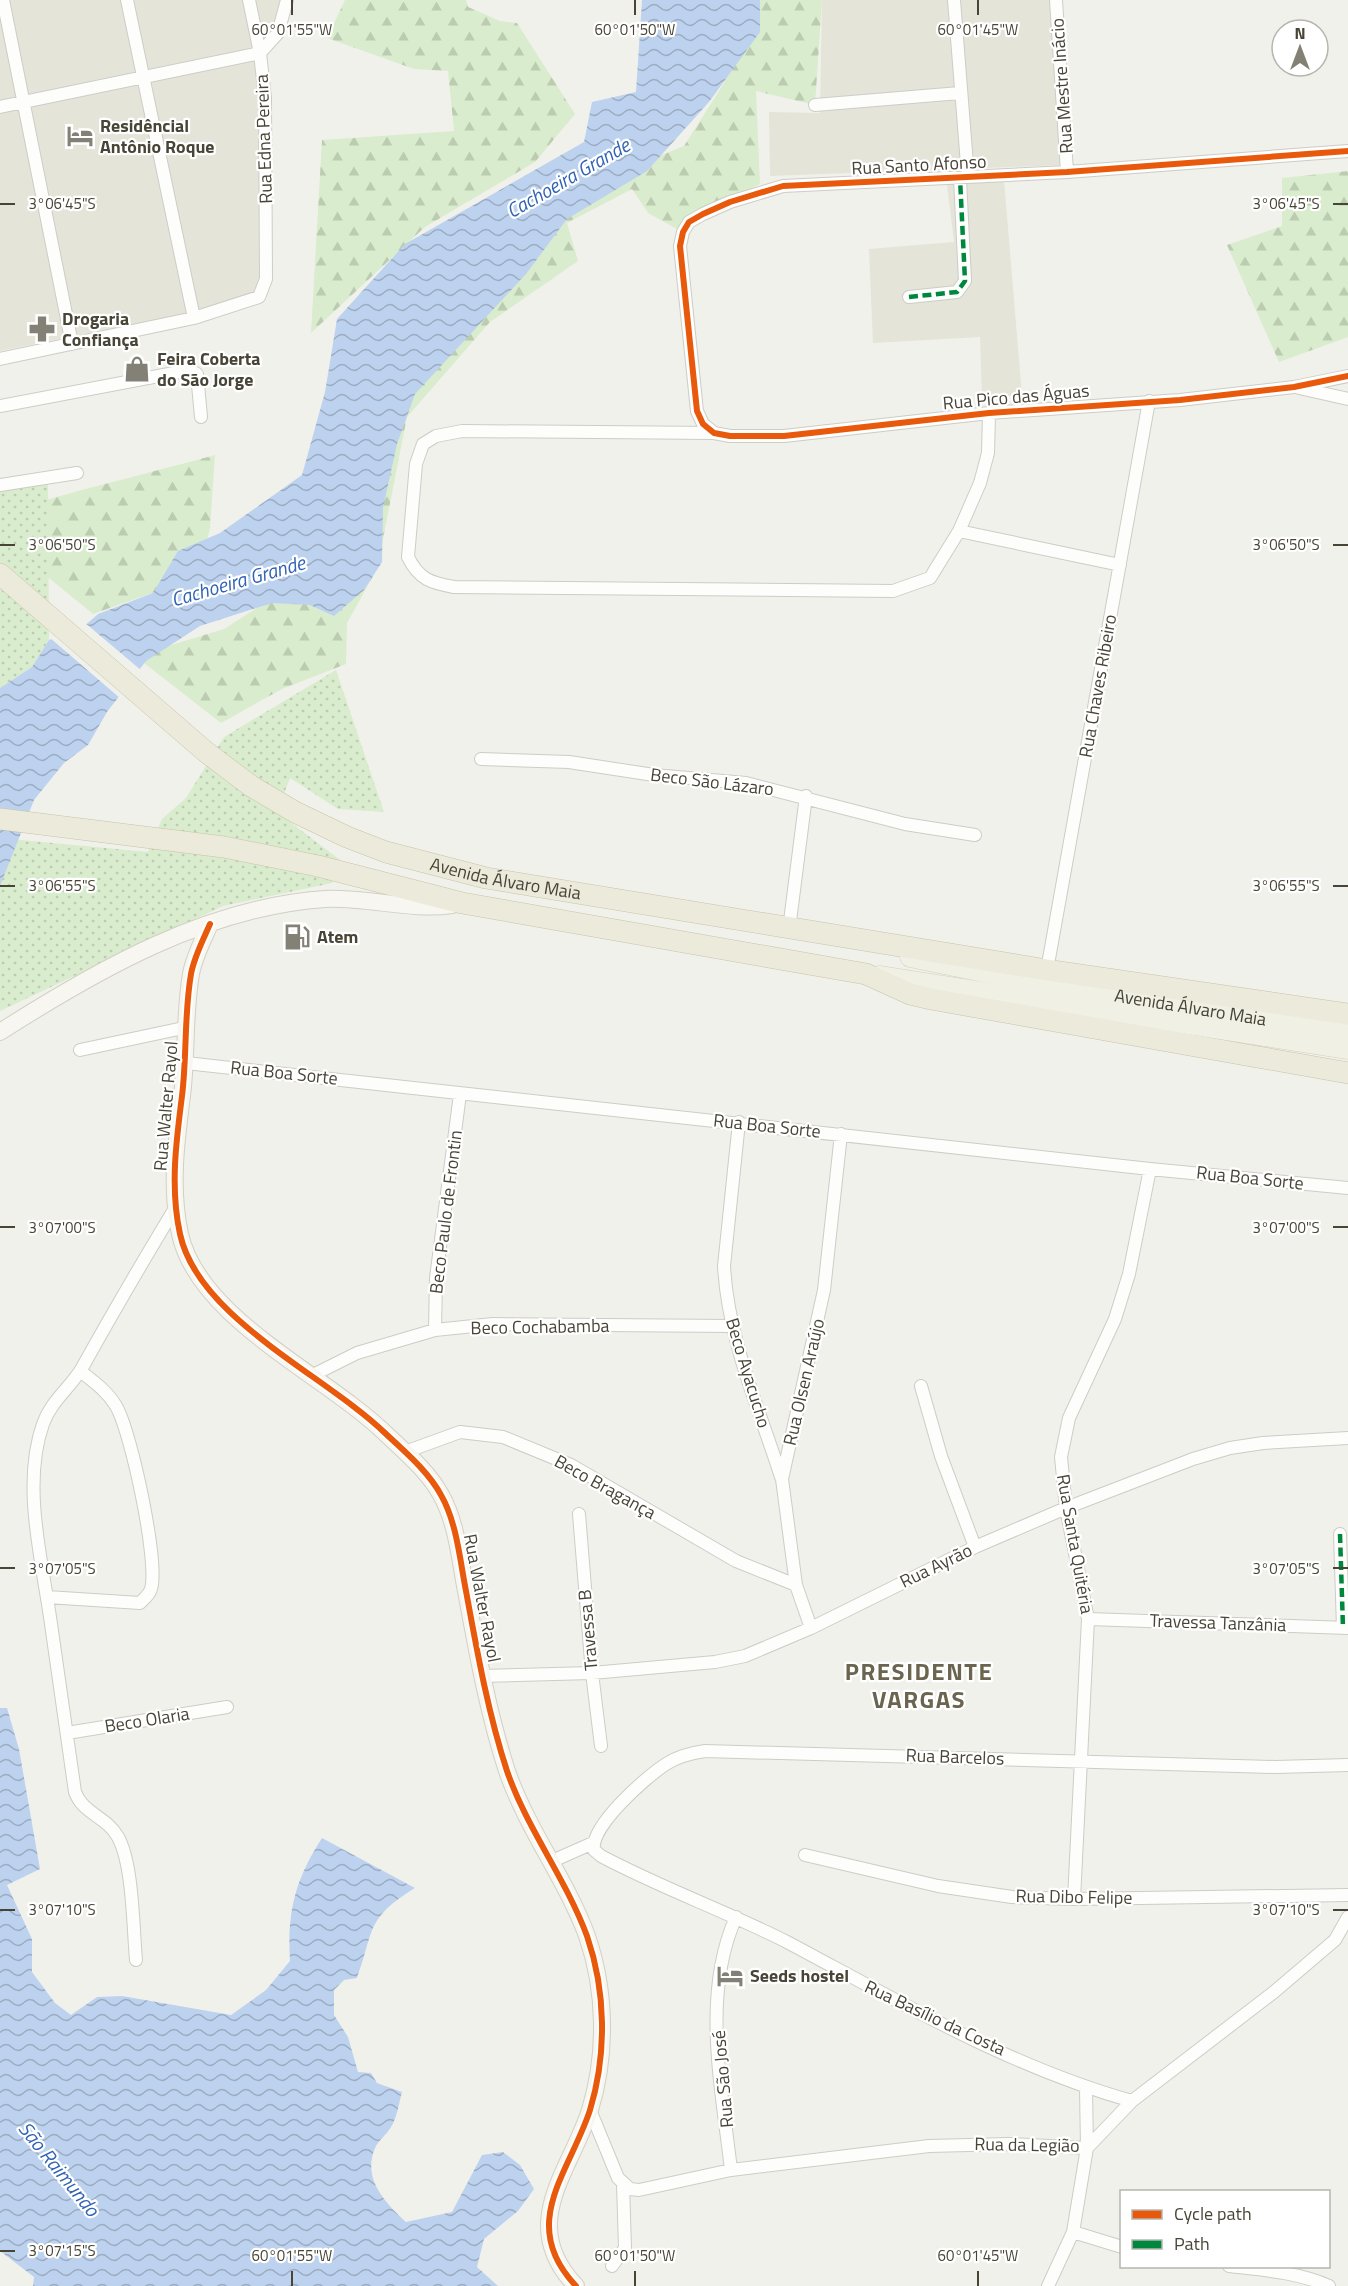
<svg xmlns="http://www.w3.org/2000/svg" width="1348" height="2286" font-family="'Titillium Web',sans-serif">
<defs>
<pattern id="forest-firs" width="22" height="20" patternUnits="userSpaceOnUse" patternTransform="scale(1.5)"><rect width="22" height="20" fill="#d9eccd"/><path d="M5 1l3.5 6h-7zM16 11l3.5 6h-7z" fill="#bcccb1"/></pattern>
<pattern id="park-dots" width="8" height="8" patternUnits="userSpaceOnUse" patternTransform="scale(1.5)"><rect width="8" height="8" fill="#d9eccd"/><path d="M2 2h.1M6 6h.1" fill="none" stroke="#bcccb1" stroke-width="1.8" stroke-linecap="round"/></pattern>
<pattern id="water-waves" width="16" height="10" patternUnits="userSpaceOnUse" patternTransform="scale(1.5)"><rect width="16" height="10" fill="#bdd2ef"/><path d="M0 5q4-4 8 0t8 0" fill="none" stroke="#9cacc2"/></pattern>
</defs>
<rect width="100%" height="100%" fill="#f1f1ec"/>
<path fill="#e5e4d9" d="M 0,0 L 286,0 L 274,40 L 260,73 L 266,279 L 248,301 L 0,351 Z
M 822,0 L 1060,0 L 1064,165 L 770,176 L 769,112 L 820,113 Z
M 1004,180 L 1022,395 L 982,398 L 980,337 L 873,343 L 869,249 L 954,242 L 947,185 Z"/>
<path fill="url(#forest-firs)" d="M 345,0 L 466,0 L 468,7 L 500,21 L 517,23 L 575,114 L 535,162 L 425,227 L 311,333 L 322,140 L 454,131 L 448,71 L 414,69 L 327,38 Z
M 750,0 L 822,0 L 815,105 L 756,91 L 760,184 L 677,229 L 648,213 L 632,189 L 567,223 L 578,261 L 490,322 L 407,417 L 377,569 L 347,623 L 346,664 L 282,689 L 221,723 L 135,656 L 224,629 L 321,567 L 353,401 L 564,195 L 684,146 L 724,83 Z
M 1348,171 L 1348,337 L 1279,362 L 1227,245 L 1282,226 L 1282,178 Z
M 215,455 L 210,528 L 200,571 L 172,586 L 93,614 L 0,538 L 0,514 C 71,491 143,475 215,455 Z"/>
<path fill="url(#park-dots)" d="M 48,476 L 49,640 L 32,667 L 0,688 L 0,483 Z
M 336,670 L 384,812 L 338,809 L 290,778 L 277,812 L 344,863 L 332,883 L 223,906 L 0,1011 L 0,838 L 148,852 L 162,819 L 186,798 L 224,737 Z"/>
<path fill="url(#water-waves)" d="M 642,0 L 760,0 L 760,32 L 709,102 L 647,171 L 567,219 L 526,274 L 415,394 L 397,444 L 383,508 L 382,562 L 364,590 L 334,616 L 310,605 L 272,603 L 200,626 L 146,661 L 107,712 L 88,745 L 64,763 L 34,800 L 0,886 L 0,688 L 32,667 L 49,640 L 82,628 L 98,614 L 153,593 L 178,551 L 220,533 L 302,475 L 325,392 L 337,319 L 405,244 L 584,142 L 592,102 L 636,92 Z
M 0,1708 L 7,1708 L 19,1749 L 40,1869 L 7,1885 L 32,1939 L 32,1972 L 55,2003 L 71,2015 L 97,1997 L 122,1996 L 231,2015 L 266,1990 L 290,1961 C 287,1912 295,1880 322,1838 L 415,1888 C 365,1919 375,1929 357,1978 L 344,1980 L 334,1990 L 334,2015 L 348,2037 L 358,2072 L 371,2073 L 377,2083 L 402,2092 C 399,2103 397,2118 391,2127 C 387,2134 380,2139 376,2146 C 361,2177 384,2202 406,2222 L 452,2212 L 482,2155 L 503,2152 L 520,2165 L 534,2189 L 518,2211 L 484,2239 L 477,2267 L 498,2286 L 33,2286 L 34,2277 L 0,2251 Z"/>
<path fill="#f1f1ec" d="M 84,622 L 142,671 L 121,699 L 49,637 Z"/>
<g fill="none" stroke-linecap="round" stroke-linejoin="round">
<g stroke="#cdccc7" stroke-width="14">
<path id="street" d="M 3,0 L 72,344
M 127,0 L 194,318
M 954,0 L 968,177
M 1056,0 L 1067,172
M 815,105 L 960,93
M 0,107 L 260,53 L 278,33 L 287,0
M 1348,151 L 1067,172 L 783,186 L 730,202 L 703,214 L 689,222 L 683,232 L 680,246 L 697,411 L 703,424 L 714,433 L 730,436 L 784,436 L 989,413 L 1180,400 L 1294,387 L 1348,376
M 909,297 L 957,292 L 965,281 L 960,178
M 0,359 L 194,318 L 259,297 L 266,279 L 265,98 L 260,53 L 249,0
M 1299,388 L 1348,399
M 0,406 L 190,370 L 197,374 L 201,417
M 714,433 L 462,431 L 436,436 L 423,444 L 416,464 L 408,557 C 419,580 432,583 454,587 L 893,591 L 930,578 L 959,531 L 980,483 L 988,453 L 989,413
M 0,485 L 77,473
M 959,531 L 1120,565
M 481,759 L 569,762 L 654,775 L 746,783 L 905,824 L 975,835
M 789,929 L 806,796
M 1047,970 L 1149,401
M 80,1050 L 188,1027
M 186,1063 L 1150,1169 L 1348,1188
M 739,1122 L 724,1266 C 728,1340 759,1408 781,1477
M 435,1330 L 436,1278 L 460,1094
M 313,1375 L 357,1353 L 435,1330 L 493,1324 L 731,1326
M 921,1386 L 941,1456 L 975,1547
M 405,1452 L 460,1432 L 503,1437 L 571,1465 L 736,1561 L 796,1585
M 579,1514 L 592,1673 L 601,1746
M 1340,1534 L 1343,1628
M 47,1597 L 140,1603 C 145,1598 149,1595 151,1589 C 159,1562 131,1431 116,1406 C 107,1391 94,1382 80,1371
M 1088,1619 L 1348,1628
M 811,1628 L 796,1585 L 782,1479 L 824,1290 L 841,1134
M 482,1676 L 592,1673 L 715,1662 L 745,1656 L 811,1628 L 975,1547 L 1066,1508 L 1193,1459 L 1230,1448 L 1263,1443 L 1348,1438
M 67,1733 L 227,1707
M 805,1855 L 938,1886 L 1012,1897 L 1074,1899 L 1348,1895
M 550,1862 L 593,1843
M 1074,1899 L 1088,1619 L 1066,1508 L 1061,1457 L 1069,1418 L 1115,1319 L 1129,1274 L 1150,1169
M 136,1960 C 133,1927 133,1864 118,1837 C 106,1816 83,1814 75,1792 C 67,1733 58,1675 50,1617 C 41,1556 22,1483 43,1424 C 51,1401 70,1388 82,1368 C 112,1314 143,1261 175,1208
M 1132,2101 C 1010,2067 898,2001 787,1942 C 726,1911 661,1888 601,1856 L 594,1850 C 590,1826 646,1777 666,1764 C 678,1756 691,1753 705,1751 L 1276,1767 L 1348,1765
M 590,2110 L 618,2178 L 630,2189 L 639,2190 L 731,2170 L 929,2146 L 1009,2144 L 1087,2148 L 1132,2101 L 1274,1992 L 1335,1940 L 1348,1917
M 731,2170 C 722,2089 701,1995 736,1917
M 1073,2232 L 1122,2247
M 612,2266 L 625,2248 L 623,2184
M 1229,2266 C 1263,2270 1297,2272 1329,2286
M 1048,2286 L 1073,2232 L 1087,2148 L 1086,2088"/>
</g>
<g stroke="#d0d0c3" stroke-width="18">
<path id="secondary" d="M 210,924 C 203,940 194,957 191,974 C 184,1014 187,1056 182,1096 C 176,1142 170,1188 180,1234 C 198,1318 325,1375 385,1433 C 405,1452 428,1471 441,1495 C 457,1523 460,1561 466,1591 C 477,1651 488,1713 507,1771 C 527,1829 566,1879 587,1936 C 606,1991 607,2054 590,2110 C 570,2172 517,2224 576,2286
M 0,1032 C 97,970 207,907 325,899 C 367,897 412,911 452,905"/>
</g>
<g stroke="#d3d1b9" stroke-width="21">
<g id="primary">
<path id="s1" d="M 910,957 L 1032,982 L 1348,1033"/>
<path d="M 879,976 L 1348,1049"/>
</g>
</g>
<g stroke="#c9c3a8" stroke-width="22">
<g id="highway">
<path id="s2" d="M 0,574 L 206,752 L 251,786 L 295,812 L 347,837 L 386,852 L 486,878 L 1047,970 L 1348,1014"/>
<path d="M 0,819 L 224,847 L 318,866 L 462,903 L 866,974 L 910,994 L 931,999 L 1348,1073"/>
</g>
</g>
<use href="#street" stroke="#fdfdfc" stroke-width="12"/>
<use href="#secondary" stroke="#f7f6f0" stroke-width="16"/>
<use href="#primary" stroke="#f1f0e5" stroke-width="20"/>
<use href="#highway" stroke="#eceadb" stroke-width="21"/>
<path stroke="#00873e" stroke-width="4.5" stroke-dasharray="9 4.5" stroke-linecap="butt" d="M 909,297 L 957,292 L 965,281 L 960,178
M 1340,1534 L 1343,1628"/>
<g stroke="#fff" stroke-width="10">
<path id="cycleway" d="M 1348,151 L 1067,172 L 783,186 L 730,202 L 703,214 L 689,222 L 683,232 L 680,246 L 697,411 L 703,424 L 714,433 L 730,436 L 784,436 L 989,413 L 1180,400 L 1294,387 L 1348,376
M 210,924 C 203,940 194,957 191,974 C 184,1014 187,1056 182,1096 C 176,1142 170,1188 180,1234 C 198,1318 325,1375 385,1433 C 405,1452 428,1471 441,1495 C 457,1523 460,1561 466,1591 C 477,1651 488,1713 507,1771 C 527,1829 566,1879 587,1936 C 606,1991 607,2054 590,2110 C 570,2172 517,2224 576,2286"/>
</g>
<use href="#cycleway" stroke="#e8590c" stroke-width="6"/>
</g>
<path fill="none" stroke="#484537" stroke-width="2" d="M 292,0 L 292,15M 635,0 L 635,15M 978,0 L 978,15M 0,204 L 15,204M 1333,204 L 1348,204M 0,545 L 15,545M 1333,545 L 1348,545M 0,886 L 15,886M 1333,886 L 1348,886M 0,1227 L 15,1227M 1333,1227 L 1348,1227M 0,1568 L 15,1568M 1333,1568 L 1348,1568M 0,1910 L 15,1910M 1333,1910 L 1348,1910M 0,2251 L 15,2251M 292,2271 L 292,2286M 635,2271 L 635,2286M 978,2271 L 978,2286"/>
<defs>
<g id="hotel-bare" transform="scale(2.07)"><path d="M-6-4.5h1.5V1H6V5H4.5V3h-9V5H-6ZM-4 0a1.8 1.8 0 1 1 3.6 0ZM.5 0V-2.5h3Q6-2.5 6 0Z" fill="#838176" stroke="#fff" stroke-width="2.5" paint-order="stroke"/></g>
<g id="pharmacy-bare" transform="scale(2.07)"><path d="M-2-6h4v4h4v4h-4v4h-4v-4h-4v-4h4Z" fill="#838176" stroke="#fff" stroke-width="2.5" paint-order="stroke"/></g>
<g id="shop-bare" transform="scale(2.07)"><path d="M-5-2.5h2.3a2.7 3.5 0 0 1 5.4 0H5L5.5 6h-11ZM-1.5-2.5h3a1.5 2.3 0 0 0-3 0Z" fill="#838176" stroke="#fff" stroke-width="2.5" paint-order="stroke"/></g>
<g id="fuel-bare" transform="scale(2.07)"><path d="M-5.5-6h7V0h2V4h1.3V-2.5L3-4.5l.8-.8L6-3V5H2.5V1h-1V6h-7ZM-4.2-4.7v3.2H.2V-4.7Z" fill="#838176" stroke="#fff" stroke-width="2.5" paint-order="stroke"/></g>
</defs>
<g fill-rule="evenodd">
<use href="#hotel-bare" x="80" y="136"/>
<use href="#pharmacy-bare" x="42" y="329"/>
<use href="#shop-bare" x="137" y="369"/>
<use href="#fuel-bare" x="297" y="937"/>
<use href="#hotel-bare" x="730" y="1976"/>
</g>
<g text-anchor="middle" stroke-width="4.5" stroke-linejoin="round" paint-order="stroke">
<g font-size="18" fill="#484537" stroke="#fff">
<text transform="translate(1062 86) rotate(-94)" y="6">Rua Mestre Inácio</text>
<text transform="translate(264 139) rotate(-92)" y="6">Rua Edna Pereira</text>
<text transform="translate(919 165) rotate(-3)" y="6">Rua Santo Afonso</text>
<text transform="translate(1016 397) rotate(-5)" y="6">Rua Pico das Águas</text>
<text transform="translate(1098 686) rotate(-80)" y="6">Rua Chaves Ribeiro</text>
<text transform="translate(712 782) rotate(7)" y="6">Beco São Lázaro</text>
<text dy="6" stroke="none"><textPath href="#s2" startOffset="602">Avenida Álvaro Maia</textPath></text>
<text dy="6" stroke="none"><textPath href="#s1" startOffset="285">Avenida Álvaro Maia</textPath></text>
<text transform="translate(284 1073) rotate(6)" y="6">Rua Boa Sorte</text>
<text transform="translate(166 1106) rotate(-85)" y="6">Rua Walter Rayol</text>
<text transform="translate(767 1126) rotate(6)" y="6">Rua Boa Sorte</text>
<text transform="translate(1250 1178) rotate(6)" y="6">Rua Boa Sorte</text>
<text transform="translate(446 1212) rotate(-83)" y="6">Beco Paulo de Frontin</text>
<text transform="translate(540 1327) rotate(-1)" y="6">Beco Cochabamba</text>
<text transform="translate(748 1373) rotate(73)" y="6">Beco Ayacucho</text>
<text transform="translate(804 1382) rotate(-77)" y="6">Rua Olsen Araújo</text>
<text transform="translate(605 1487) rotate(29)" y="6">Beco Bragança</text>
<text transform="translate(1075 1544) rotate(80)" y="6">Rua Santa Quitéria</text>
<text transform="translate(936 1566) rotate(-26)" y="6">Rua Ayrão</text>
<text transform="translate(482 1598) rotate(79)" y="6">Rua Walter Rayol</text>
<text transform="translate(1218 1623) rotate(2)" y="6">Travessa Tanzânia</text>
<text transform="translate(588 1630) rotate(-95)" y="6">Travessa B</text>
<text transform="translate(147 1720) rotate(-9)" y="6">Beco Olaria</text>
<text transform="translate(955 1757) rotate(2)" y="6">Rua Barcelos</text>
<text transform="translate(1074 1897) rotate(1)" y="6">Rua Dibo Felipe</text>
<text transform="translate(935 2018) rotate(25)" y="6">Rua Basílio da Costa</text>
<text transform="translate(723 2079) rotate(-95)" y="6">Rua São José</text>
<text transform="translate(1027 2145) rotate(1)" y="6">Rua da Legião</text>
</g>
<g font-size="18" font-weight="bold" fill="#484537" stroke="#fff" text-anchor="start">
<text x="100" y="132">Residêncial<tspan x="100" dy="21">Antônio Roque</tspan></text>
<text x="62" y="325">Drogaria<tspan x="62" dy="21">Confiança</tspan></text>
<text x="157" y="365">Feira Coberta<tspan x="157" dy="21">do São Jorge</tspan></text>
<text x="317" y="943">Atem</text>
<text x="750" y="1982">Seeds hostel</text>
</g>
<g font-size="20" font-style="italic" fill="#3163b3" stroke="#fff">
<text transform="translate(568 178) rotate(-30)" y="7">Cachoeira Grande</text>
<text transform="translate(238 581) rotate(-16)" y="7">Cachoeira Grande</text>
<text transform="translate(59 2169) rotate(51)" y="7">São Raimundo</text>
</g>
<g font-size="24" font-weight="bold" letter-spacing="1.5" fill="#6b654f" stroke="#fff">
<text x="919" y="1680">PRESIDENTE<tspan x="919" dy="28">VARGAS</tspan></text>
</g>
</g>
<g font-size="15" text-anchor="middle" fill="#484537" stroke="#fff" stroke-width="4.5" stroke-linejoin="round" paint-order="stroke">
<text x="292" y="35">60°01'55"W</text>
<text x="635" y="35">60°01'50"W</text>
<text x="978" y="35">60°01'45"W</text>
<text x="62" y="209">3°06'45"S</text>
<text x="1286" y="209">3°06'45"S</text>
<text x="62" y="550">3°06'50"S</text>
<text x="1286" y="550">3°06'50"S</text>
<text x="62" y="891">3°06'55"S</text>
<text x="1286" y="891">3°06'55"S</text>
<text x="62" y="1233">3°07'00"S</text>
<text x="1286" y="1233">3°07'00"S</text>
<text x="62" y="1574">3°07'05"S</text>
<text x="1286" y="1574">3°07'05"S</text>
<text x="62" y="1915">3°07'10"S</text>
<text x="1286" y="1915">3°07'10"S</text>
<text x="62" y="2256">3°07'15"S</text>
<text x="292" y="2261">60°01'55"W</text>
<text x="635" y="2261">60°01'50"W</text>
<text x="978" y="2261">60°01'45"W</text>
</g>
<rect x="1120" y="2190" width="210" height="78" fill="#ffffff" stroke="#b6b5af" stroke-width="1.5"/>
<rect x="1132" y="2210" width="30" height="9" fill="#e8590c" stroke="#b6b5af" stroke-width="1.5"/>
<text x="1174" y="2220" font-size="18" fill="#484537">Cycle path</text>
<rect x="1132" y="2240" width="30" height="9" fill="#00873e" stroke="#b6b5af" stroke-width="1.5"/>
<text x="1174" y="2250" font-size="18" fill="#484537">Path</text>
<g transform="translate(1300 48)"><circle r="28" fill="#ffffff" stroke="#b6b5af" stroke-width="1.5"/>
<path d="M0-4.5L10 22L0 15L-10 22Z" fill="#838176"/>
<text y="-9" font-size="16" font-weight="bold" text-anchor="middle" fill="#484537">N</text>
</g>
</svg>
